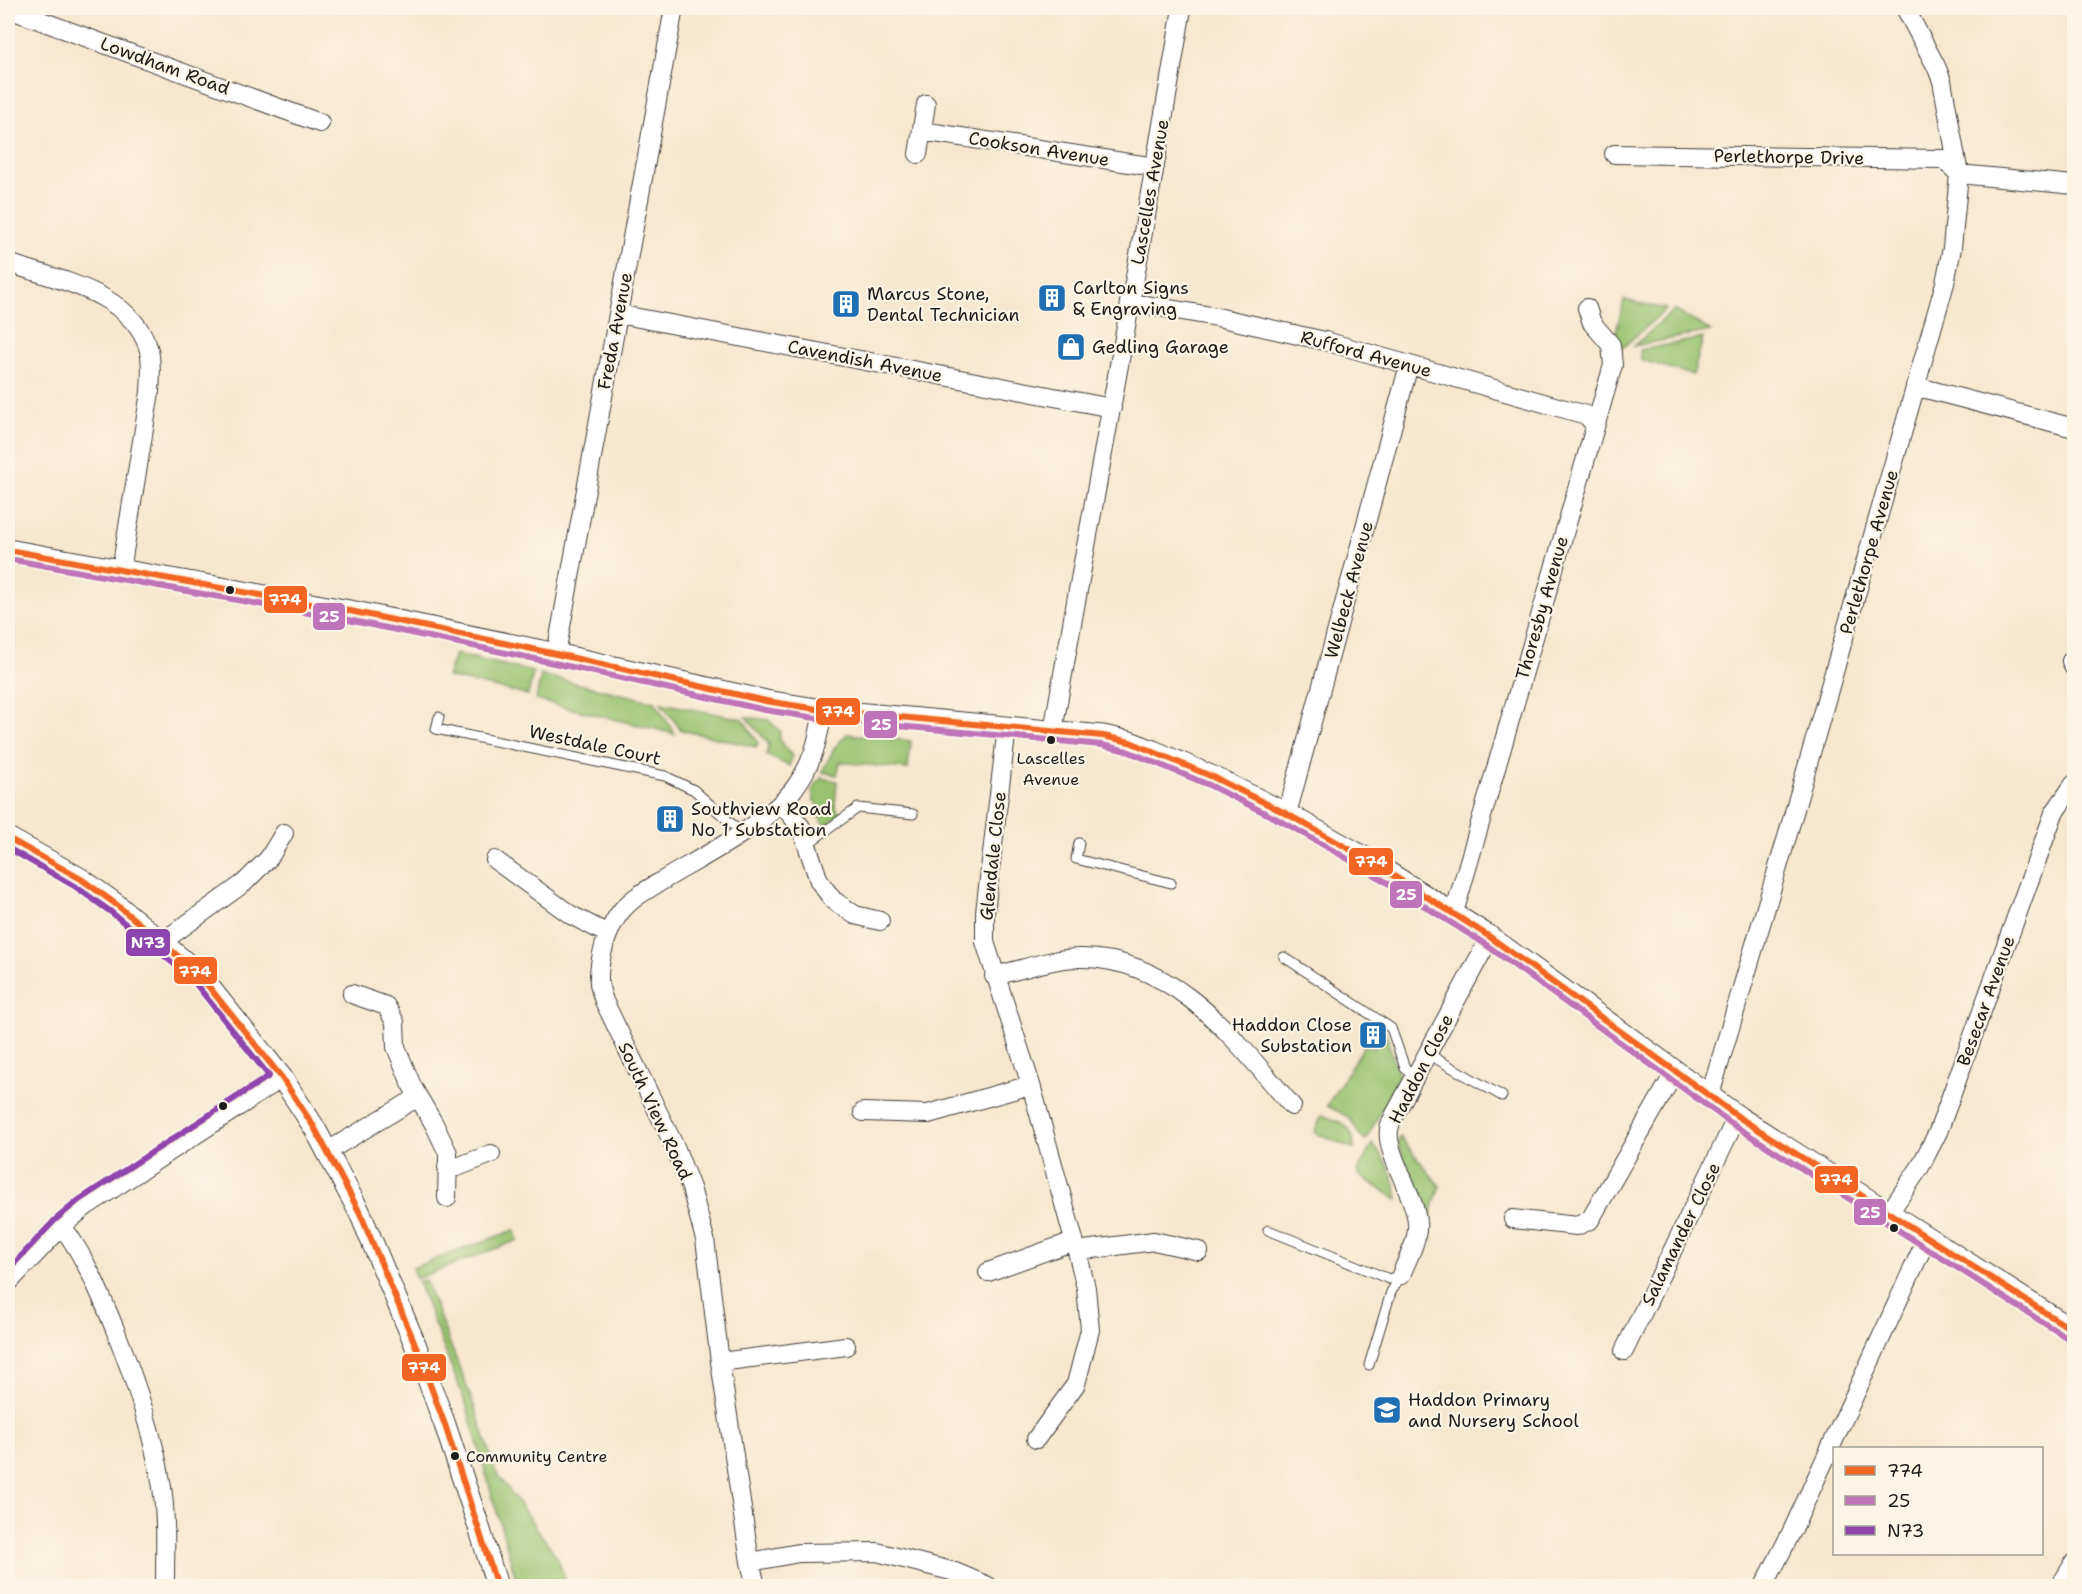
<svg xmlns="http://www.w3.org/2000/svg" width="2082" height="1594" font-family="'Shantell Sans',sans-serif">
<rect width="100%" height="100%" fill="#fcf5e5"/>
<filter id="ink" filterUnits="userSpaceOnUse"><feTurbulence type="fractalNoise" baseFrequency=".0167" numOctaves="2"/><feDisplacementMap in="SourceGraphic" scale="12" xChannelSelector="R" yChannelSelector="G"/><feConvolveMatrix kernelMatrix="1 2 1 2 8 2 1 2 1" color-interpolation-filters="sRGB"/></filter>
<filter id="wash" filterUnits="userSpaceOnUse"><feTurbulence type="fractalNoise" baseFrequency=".008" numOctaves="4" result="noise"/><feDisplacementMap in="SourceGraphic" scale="24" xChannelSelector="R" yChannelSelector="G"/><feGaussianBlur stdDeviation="1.35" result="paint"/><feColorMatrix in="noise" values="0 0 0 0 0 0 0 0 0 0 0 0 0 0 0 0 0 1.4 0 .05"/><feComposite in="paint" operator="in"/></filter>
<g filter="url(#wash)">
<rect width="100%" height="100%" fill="#f6e7ce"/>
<path fill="#99c36f" stroke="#5a7046" stroke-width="1.5" d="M 1624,300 L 1666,309 L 1621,349 L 1615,336 Z
M 1674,310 L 1711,331 L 1634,346 Z
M 1703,338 L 1693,375 L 1641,360 L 1640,350 Z
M 455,654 L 533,672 L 528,695 L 447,677 Z
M 541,675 L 655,702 L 675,734 L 536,700 Z
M 661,703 L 743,719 L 758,743 L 757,747 L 681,730 Z
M 746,717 L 768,720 L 780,731 L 779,740 L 792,756 L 789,766 L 766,755 L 769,744 Z
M 847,734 L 911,741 L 908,769 L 840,762 L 837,775 L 822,772 L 835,747 Z
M 821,778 L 837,781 L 835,806 L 840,814 L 825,826 L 816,812 L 819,809 L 817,803 L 814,801 L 812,790 Z
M 1385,1032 L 1399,1077 L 1366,1140 L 1361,1137 L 1349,1117 L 1327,1106 L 1365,1044 L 1373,1049 Z
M 1322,1115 C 1341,1123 1354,1124 1354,1149 L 1314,1132 Z
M 1400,1137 L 1440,1186 L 1428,1223 L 1424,1203 L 1399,1147 L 1398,1141 Z
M 1372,1144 C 1386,1158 1396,1180 1398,1200 L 1360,1176 L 1358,1171 Z
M 514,1230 L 518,1240 L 416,1279 L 412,1268 Z
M 425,1280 L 475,1408 L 496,1472 L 558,1558 L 567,1586 L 518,1586 L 467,1407 L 418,1282 Z"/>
</g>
<g filter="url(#ink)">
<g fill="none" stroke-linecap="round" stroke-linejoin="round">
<g stroke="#3d3a37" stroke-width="11">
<path id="service" d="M 439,717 L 436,729 L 665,776 L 694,790 L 742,833
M 1079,843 L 1076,859 L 1171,883
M 807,844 L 858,808 L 913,814
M 1284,957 L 1391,1028 L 1405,1068 L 1416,1076
M 1428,1054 L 1502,1096
M 1268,1230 L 1389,1279 L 1401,1275
M 1369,1365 L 1391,1292 L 1401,1275"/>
</g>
<g stroke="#3d3a37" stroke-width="20">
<path id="minor" d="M 11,8 L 17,12 L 320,123
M 922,131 L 1155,167
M 918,154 L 926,104
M 1614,154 L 1943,159 L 1959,174 L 2074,185
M 8,263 C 57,280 132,292 149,350 C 152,363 151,378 150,392 L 121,570
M 1129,302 L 1217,317 L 1325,341 L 1586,415 L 1595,425
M 618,314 L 1112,408
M 1915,386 L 2074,428
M 556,654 L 674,8
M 2071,661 L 2074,668
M 1007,727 L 985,912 L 985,942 L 1031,1085 L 1077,1251 L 1086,1288 L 1090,1330 L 1076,1384 L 1036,1439
M 1053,731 C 1095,490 1142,249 1182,8
M 781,803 L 801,827 L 819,881 L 833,900 L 855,915 L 880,921
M 1287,814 L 1409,365
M 495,860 L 571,915 L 608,934
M 1454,913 L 1613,365 L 1611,345 L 1592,323 L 1587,308
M 162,942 L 244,883 L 269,858 L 284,833
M 994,976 C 1022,970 1052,958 1080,958 C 1175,957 1236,1041 1292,1106
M 352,994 L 386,1006 L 395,1022 L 396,1047 L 412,1086 L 434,1124 L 448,1153 L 447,1198
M 1710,1095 L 1787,837 L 1945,283 L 1952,248 L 1959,174 L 1942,81 L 1936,66 L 1905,8
M 863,1112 L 928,1114 L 1031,1085
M 328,1151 L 418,1097
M 447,1167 L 457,1167 L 491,1154
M 1889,1213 L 1920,1167 L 1938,1132 L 2054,813 L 2074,784
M 1513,1219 L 1577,1226 L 1590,1220 L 1676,1070
M 62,1226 C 86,1258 101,1295 116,1332 C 135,1380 152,1430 161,1481 C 167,1516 165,1551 165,1586
M 1077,1251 L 1154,1241 L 1199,1251
M 988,1272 L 1074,1241
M 1401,1275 C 1407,1259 1419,1240 1417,1222 C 1415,1194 1385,1154 1389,1129 C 1390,1125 1392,1120 1394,1116 L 1490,937
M 8,1283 L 62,1226 L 85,1207 L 282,1078
M 1624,1351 L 1731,1129 L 1740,1118
M 720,1362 L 846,1346
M 750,1562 L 799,1553 L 877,1552 L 955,1572 L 988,1586
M 756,1586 L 750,1562 L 720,1362 L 705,1239 L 691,1188 L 676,1149 L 604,1001 C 602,995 600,989 599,983 C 598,960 607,928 622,910 C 635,895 654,886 670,876 C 709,853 765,825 793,790 C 813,764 818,741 823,710
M 1764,1586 L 1792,1531 L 1927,1238
M 2060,1586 L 2074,1563"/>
</g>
<g stroke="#3d3a37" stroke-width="23">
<path id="tertiary" d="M 8,550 L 350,611 L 556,654 L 766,701 L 823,710 L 1103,736 L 1130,742 L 1153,751 L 1213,777 L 1287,814 L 1367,859 L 1490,937 L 1740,1118 L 2074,1331
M 8,838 L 81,879 L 117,905 L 197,972 L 282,1078 L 314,1127 L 360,1213 L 415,1344 L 445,1425 L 479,1527 L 497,1586"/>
</g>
<use href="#service" stroke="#fff" stroke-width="9"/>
<use href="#minor" stroke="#fff" stroke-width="18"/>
<use href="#tertiary" stroke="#fff" stroke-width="21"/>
<g stroke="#fcf5e5" stroke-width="10">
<path id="bus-1" d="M 8,550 L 350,611 L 556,654 L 766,701 L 823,710 L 1103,736 L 1130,742 L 1213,777 L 1287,814 L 1367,859 L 1490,937 L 1740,1118 L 2074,1331
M 8,838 L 81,879 L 117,905 L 197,972 L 282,1078 L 314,1127 L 360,1213 L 415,1344 L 445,1425 L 497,1586"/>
</g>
<g stroke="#fcf5e5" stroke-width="10">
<path id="bus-2" d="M 8,559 L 348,620 L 554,663 L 765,710 L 822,719 L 1102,745 L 1127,751 L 1209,785 L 1283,822 L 1362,867 L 1485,944 L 1735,1126 L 2069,1339"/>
</g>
<g stroke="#fcf5e5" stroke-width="10">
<path id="bus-3" d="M 8,848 L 76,887 L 111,912 L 191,978 L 269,1076 L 79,1200 L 55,1220 L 8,1270"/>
</g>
<use href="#bus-1" stroke="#f26522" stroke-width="6"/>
<use href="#bus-2" stroke="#bf73b8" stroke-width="6"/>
<use href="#bus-3" stroke="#8e44ad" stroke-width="6"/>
</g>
</g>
<defs>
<g id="building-square" transform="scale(1.5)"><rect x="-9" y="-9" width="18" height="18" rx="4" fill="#1f6fb2" stroke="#fcf5e5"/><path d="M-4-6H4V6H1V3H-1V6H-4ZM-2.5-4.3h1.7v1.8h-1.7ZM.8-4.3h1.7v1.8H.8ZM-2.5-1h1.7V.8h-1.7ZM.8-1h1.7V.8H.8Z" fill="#fff"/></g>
<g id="shop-square" transform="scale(1.5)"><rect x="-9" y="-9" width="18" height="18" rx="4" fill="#1f6fb2" stroke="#fcf5e5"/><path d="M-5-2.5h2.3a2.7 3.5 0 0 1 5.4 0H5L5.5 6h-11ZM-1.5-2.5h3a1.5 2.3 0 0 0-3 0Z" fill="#fff"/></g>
<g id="school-square" transform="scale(1.5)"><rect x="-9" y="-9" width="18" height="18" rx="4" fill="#1f6fb2" stroke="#fcf5e5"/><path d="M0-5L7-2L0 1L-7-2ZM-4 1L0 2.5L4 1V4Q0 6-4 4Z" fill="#fff"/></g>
</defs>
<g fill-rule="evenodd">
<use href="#building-square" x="1052" y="298"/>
<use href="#building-square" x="846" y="304"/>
<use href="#shop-square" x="1071" y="347"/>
<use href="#building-square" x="670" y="819"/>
<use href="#building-square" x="1373" y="1035"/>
<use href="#school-square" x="1387" y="1410"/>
</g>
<g fill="#1c1c1c" stroke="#fcf5e5" stroke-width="2">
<circle cx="230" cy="590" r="5"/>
<circle cx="1051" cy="740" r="5"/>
<circle cx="223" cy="1106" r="5"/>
<circle cx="1894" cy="1228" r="5"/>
<circle cx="455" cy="1456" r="5"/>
</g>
<g text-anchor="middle" stroke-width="4.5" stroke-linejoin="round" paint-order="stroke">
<g font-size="16" fill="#1c1c1c" stroke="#fcf5e5">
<text x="1051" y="764">Lascelles<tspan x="1051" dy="21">Avenue</tspan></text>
<text x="466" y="1462" text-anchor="start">Community Centre</text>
</g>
<g font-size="18" fill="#1c1c1c" stroke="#fcf5e5">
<text transform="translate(165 66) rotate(20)" y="6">Lowdham Road</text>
<text transform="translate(1039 149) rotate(9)" y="6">Cookson Avenue</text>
<text transform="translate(1789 157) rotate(1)" y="6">Perlethorpe Drive</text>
<text transform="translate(1150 192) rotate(-80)" y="6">Lascelles Avenue</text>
<text transform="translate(615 331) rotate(-79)" y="6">Freda Avenue</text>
<text transform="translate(1366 354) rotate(15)" y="6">Rufford Avenue</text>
<text transform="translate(865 361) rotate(11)" y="6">Cavendish Avenue</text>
<text transform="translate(1869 552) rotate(-74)" y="6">Perlethorpe Avenue</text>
<text transform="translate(1349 590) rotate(-75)" y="6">Welbeck Avenue</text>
<text transform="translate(1542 608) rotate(-74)" y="6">Thoresby Avenue</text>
<text transform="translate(595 745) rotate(12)" y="6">Westdale Court</text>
<text transform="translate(993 856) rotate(-84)" y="6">Glendale Close</text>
<text transform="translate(1986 1001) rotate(-70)" y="6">Besecar Avenue</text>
<text transform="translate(1421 1069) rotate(-63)" y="6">Haddon Close</text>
<text transform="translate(655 1111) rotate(65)" y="6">South View Road</text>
<text transform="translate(1681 1234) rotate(-64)" y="6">Salamander Close</text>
</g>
<g font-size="18" fill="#1c1c1c" stroke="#fcf5e5" text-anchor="start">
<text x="1073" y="294">Carlton Signs<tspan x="1073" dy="21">&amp; Engraving</tspan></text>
<text x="867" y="300">Marcus Stone,<tspan x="867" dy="21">Dental Technician</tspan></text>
<text x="1092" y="353">Gedling Garage</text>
<text x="691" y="815">Southview Road<tspan x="691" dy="21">No 1 Substation</tspan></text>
<text x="1352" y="1031" text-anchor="end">Haddon Close<tspan x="1352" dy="21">Substation</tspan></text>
<text x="1408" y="1406">Haddon Primary<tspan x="1408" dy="21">and Nursery School</tspan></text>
</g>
</g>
<g stroke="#fcf5e5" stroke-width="2">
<rect x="263" y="585" width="45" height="29" rx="6" fill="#f26522"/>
<rect x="312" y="602" width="34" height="29" rx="6" fill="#bf73b8"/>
<rect x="815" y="697" width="46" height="29" rx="6" fill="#f26522"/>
<rect x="863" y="710" width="35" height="29" rx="6" fill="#bf73b8"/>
<rect x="1348" y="847" width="46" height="29" rx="6" fill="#f26522"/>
<rect x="1389" y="880" width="34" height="29" rx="6" fill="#bf73b8"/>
<rect x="125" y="928" width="46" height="29" rx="6" fill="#8e44ad"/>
<rect x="173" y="956" width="45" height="29" rx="6" fill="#f26522"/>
<rect x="1814" y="1165" width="45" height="29" rx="6" fill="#f26522"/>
<rect x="1853" y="1198" width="34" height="28" rx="6" fill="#bf73b8"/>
<rect x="401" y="1353" width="46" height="29" rx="6" fill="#f26522"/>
</g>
<g font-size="16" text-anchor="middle" font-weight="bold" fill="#fff">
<text x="285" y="605">774</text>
<text x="329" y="622">25</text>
<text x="838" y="717">774</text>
<text x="881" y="730">25</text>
<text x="1371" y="867">774</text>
<text x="1406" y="900">25</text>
<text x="148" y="948">N73</text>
<text x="195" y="977">774</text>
<text x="1836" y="1185">774</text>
<text x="1870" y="1218">25</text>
<text x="424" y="1373">774</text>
</g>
<rect width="2082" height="1594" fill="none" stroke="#fcf5e5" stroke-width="30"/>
<rect x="1833" y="1447" width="210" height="108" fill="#fcf5e5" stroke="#a29e95" stroke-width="1.5"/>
<rect x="1845" y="1466" width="30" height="9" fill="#f26522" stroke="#a29e95" stroke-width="1.5"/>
<text x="1887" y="1477" font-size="18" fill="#1c1c1c">774</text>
<rect x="1845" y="1496" width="30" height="9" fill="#bf73b8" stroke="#a29e95" stroke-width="1.5"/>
<text x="1887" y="1507" font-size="18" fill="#1c1c1c">25</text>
<rect x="1845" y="1526" width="30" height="9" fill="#8e44ad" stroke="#a29e95" stroke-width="1.5"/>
<text x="1887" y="1537" font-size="18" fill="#1c1c1c">N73</text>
</svg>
